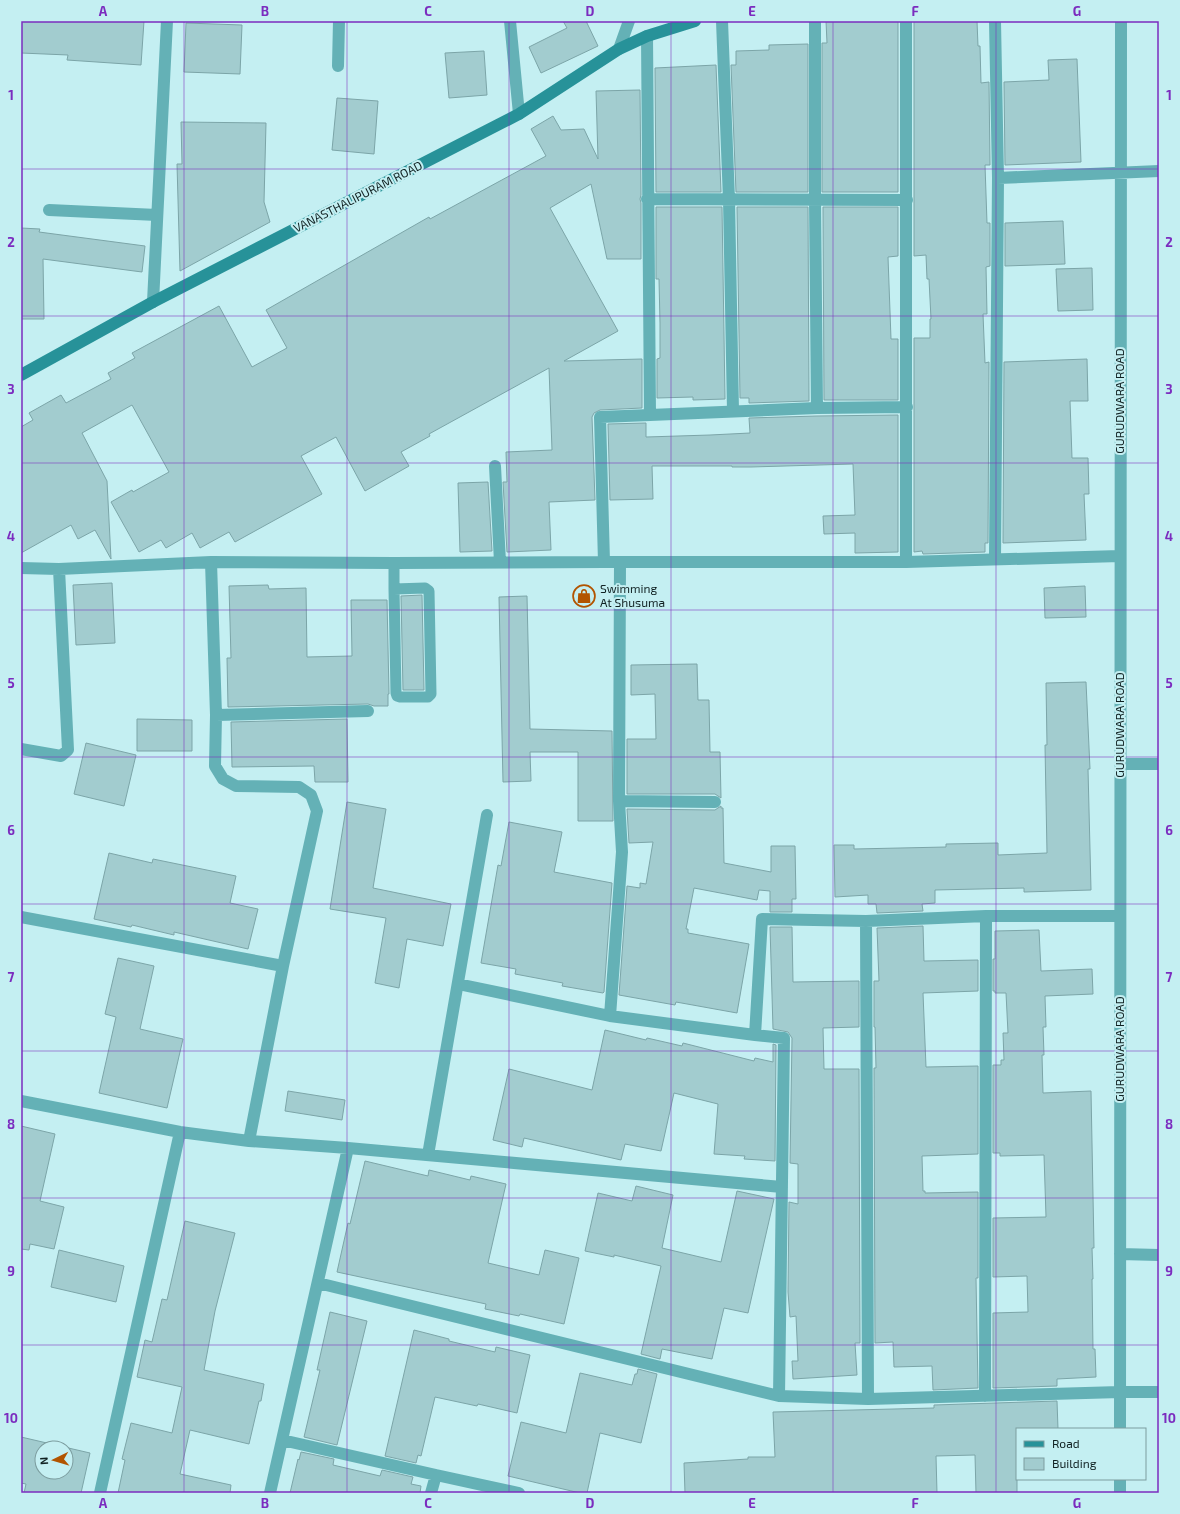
<svg xmlns="http://www.w3.org/2000/svg" width="1180" height="1514" font-family="'Exo 2',sans-serif">
<rect width="100%" height="100%" fill="#c4eff2"/>
<path fill="#a2cccf" stroke="#7ca5a8" fill-rule="evenodd" d="M 21,21 L 144,21 L 141,65 L 67,60 L 68,55 L 21,53 Z
M 563,21 L 586,21 L 598,46 L 541,73 L 529,47 L 567,28 Z
M 826,21 L 898,21 L 898,192 L 822,192 L 822,43 L 827,43 Z
M 914,21 L 977,21 L 978,46 L 980,46 L 981,83 L 989,82 L 990,165 L 985,165 L 987,223 L 990,223 L 990,266 L 986,267 L 987,314 L 983,314 L 985,363 L 989,362 L 988,543 L 985,543 L 985,552 L 923,554 L 922,551 L 914,552 L 914,338 L 930,338 L 930,319 L 931,319 L 929,279 L 927,279 L 926,255 L 914,256 Z
M 186,23 L 242,25 L 240,74 L 184,72 Z
M 808,44 L 808,192 L 736,192 L 731,65 L 736,65 L 736,51 L 769,50 L 769,45 Z
M 484,51 L 487,95 L 449,98 L 445,53 Z
M 1077,59 L 1081,162 L 1005,165 L 1004,82 L 1049,80 L 1048,60 Z
M 716,65 L 721,192 L 656,192 L 655,68 Z
M 640,90 L 641,195 L 640,199 L 641,203 L 641,259 L 607,259 L 591,184 L 550,208 L 618,331 L 564,361 L 642,359 L 642,408 L 600,410 L 594,413 L 592,417 L 595,500 L 549,502 L 551,550 L 507,552 L 503,482 L 507,482 L 506,452 L 552,450 L 549,368 L 429,434 L 430,436 L 401,452 L 409,466 L 365,491 L 336,437 L 301,456 L 322,494 L 235,542 L 229,532 L 200,548 L 192,533 L 166,548 L 161,540 L 139,552 L 111,502 L 132,490 L 133,492 L 169,472 L 132,405 L 82,433 L 107,481 L 111,559 L 95,530 L 78,539 L 71,525 L 21,553 L 21,427 L 33,420 L 29,413 L 61,395 L 66,403 L 111,379 L 108,373 L 135,358 L 132,353 L 219,306 L 252,367 L 287,348 L 266,310 L 429,217 L 430,219 L 546,156 L 531,129 L 553,116 L 561,130 L 584,129 L 598,159 L 596,91 Z
M 337,98 L 378,101 L 374,154 L 332,150 Z
M 181,122 L 266,123 L 264,202 L 270,222 L 180,271 L 177,164 L 182,164 Z
M 656,207 L 722,207 L 725,399 L 693,400 L 693,397 L 657,398 L 657,359 L 660,358 L 660,323 L 659,279 L 656,279 Z
M 737,207 L 808,207 L 809,401 L 749,403 L 749,398 L 740,398 Z
M 823,207 L 898,207 L 898,256 L 888,257 L 891,339 L 898,339 L 898,400 L 824,400 Z
M 1063,221 L 1065,264 L 1005,266 L 1005,223 Z
M 21,228 L 40,229 L 39,232 L 145,246 L 142,272 L 43,259 L 44,319 L 21,319 Z
M 1092,268 L 1093,310 L 1058,311 L 1056,269 Z
M 1087,359 L 1088,401 L 1070,401 L 1072,458 L 1088,458 L 1089,494 L 1084,494 L 1086,540 L 1003,543 L 1004,362 Z
M 898,415 L 898,552 L 855,553 L 855,533 L 824,534 L 823,516 L 855,515 L 853,464 L 751,467 L 732,467 L 732,466 L 652,466 L 653,499 L 610,500 L 608,424 L 646,423 L 646,437 L 710,435 L 750,433 L 749,418 L 817,416 Z
M 488,482 L 492,551 L 460,552 L 458,483 Z
M 112,583 L 115,643 L 76,645 L 73,585 Z
M 268,585 L 269,589 L 306,588 L 307,657 L 352,656 L 351,600 L 387,600 L 389,694 L 388,694 L 388,706 L 374,706 L 368,704 L 228,707 L 227,658 L 231,658 L 229,586 Z
M 1085,586 L 1086,617 L 1045,618 L 1044,588 Z
M 422,595 L 424,690 L 403,690 L 401,596 Z
M 527,596 L 530,729 L 612,731 L 613,821 L 578,821 L 578,752 L 530,752 L 531,781 L 503,782 L 499,597 Z
M 697,664 L 698,700 L 709,700 L 710,752 L 720,752 L 721,798 L 715,794 L 627,794 L 627,739 L 656,739 L 655,694 L 631,695 L 631,665 Z
M 1086,682 L 1090,769 L 1088,769 L 1091,890 L 1024,892 L 1024,888 L 935,890 L 935,903 L 922,904 L 923,911 L 877,913 L 876,904 L 868,904 L 868,895 L 835,897 L 834,845 L 854,845 L 854,849 L 946,847 L 946,844 L 998,843 L 998,855 L 1047,853 L 1045,745 L 1047,745 L 1046,683 Z
M 137,719 L 192,720 L 192,751 L 137,751 Z
M 347,719 L 348,782 L 315,782 L 314,766 L 232,767 L 231,722 Z
M 86,743 L 136,755 L 124,806 L 74,794 Z
M 347,802 L 386,809 L 373,888 L 451,904 L 443,946 L 407,939 L 399,988 L 375,983 L 386,918 L 330,909 Z
M 721,806 L 721,808 L 723,808 L 724,863 L 771,872 L 771,846 L 795,846 L 796,899 L 792,899 L 792,912 L 770,912 L 770,891 L 759,890 L 757,900 L 694,888 L 686,929 L 688,929 L 688,933 L 749,944 L 737,1013 L 676,1002 L 675,1005 L 619,995 L 627,886 L 640,888 L 640,883 L 646,884 L 653,842 L 629,843 L 627,809 L 715,810 Z
M 509,822 L 562,832 L 554,872 L 612,883 L 604,992 L 603,993 L 562,986 L 563,983 L 515,974 L 516,969 L 481,963 L 498,865 L 501,866 Z
M 109,853 L 152,863 L 153,859 L 236,876 L 230,903 L 258,909 L 248,949 L 174,932 L 174,935 L 132,925 L 131,927 L 94,919 Z
M 923,926 L 924,961 L 978,960 L 978,991 L 923,993 L 926,1067 L 978,1066 L 978,1154 L 922,1156 L 923,1191 L 925,1191 L 925,1193 L 978,1192 L 978,1278 L 976,1278 L 978,1388 L 933,1390 L 932,1366 L 894,1367 L 893,1342 L 875,1343 L 874,1068 L 876,1068 L 875,1027 L 874,1027 L 874,981 L 879,981 L 877,928 Z
M 770,927 L 792,927 L 793,982 L 859,981 L 859,1027 L 823,1028 L 824,1069 L 859,1069 L 860,1343 L 855,1343 L 857,1375 L 793,1379 L 792,1361 L 798,1361 L 796,1316 L 790,1317 L 788,1292 L 789,1202 L 798,1204 L 798,1164 L 790,1163 L 792,1038 L 788,1032 L 773,1029 Z
M 1039,930 L 1041,971 L 1092,969 L 1093,994 L 1045,996 L 1046,1027 L 1043,1027 L 1044,1055 L 1042,1055 L 1043,1093 L 1091,1091 L 1094,1248 L 1092,1248 L 1093,1279 L 1092,1279 L 1093,1349 L 1095,1349 L 1096,1377 L 1057,1379 L 1057,1386 L 993,1388 L 993,1313 L 1028,1312 L 1027,1276 L 993,1277 L 993,1218 L 1046,1217 L 1044,1155 L 1000,1156 L 1000,1153 L 993,1153 L 993,1065 L 1001,1065 L 1001,1060 L 1004,1060 L 1003,1033 L 1008,1033 L 1006,993 L 995,993 L 995,991 L 993,991 L 993,959 L 995,959 L 995,931 Z
M 118,958 L 154,966 L 140,1029 L 183,1039 L 167,1108 L 99,1093 L 116,1017 L 105,1014 Z
M 605,1030 L 646,1040 L 647,1038 L 682,1046 L 683,1043 L 754,1061 L 755,1058 L 773,1062 L 773,1044 L 776,1045 L 775,1161 L 744,1159 L 745,1156 L 714,1154 L 718,1104 L 674,1093 L 661,1151 L 625,1144 L 621,1160 L 524,1138 L 522,1147 L 493,1140 L 509,1069 L 592,1090 Z
M 288,1091 L 345,1100 L 342,1120 L 285,1111 Z
M 21,1126 L 55,1134 L 40,1201 L 64,1207 L 54,1249 L 30,1244 L 29,1250 L 21,1249 Z
M 365,1161 L 428,1176 L 429,1170 L 470,1180 L 471,1176 L 506,1184 L 488,1263 L 539,1275 L 545,1250 L 579,1258 L 564,1324 L 520,1314 L 519,1316 L 485,1309 L 486,1304 L 337,1272 L 348,1223 L 350,1224 Z
M 636,1186 L 673,1195 L 662,1248 L 721,1262 L 737,1191 L 774,1199 L 748,1313 L 724,1308 L 712,1359 L 662,1349 L 660,1359 L 641,1354 L 661,1266 L 614,1255 L 614,1257 L 585,1251 L 598,1193 L 632,1201 Z
M 185,1221 L 235,1233 L 215,1311 L 204,1370 L 264,1384 L 261,1401 L 259,1401 L 249,1444 L 190,1430 L 180,1474 L 231,1485 L 230,1493 L 118,1493 L 125,1460 L 122,1459 L 131,1423 L 172,1433 L 182,1387 L 137,1377 L 145,1340 L 152,1342 L 162,1299 L 167,1300 Z
M 59,1250 L 124,1266 L 116,1302 L 51,1287 Z
M 330,1312 L 367,1321 L 337,1445 L 304,1437 L 320,1370 L 317,1370 Z
M 414,1330 L 449,1339 L 449,1341 L 495,1352 L 496,1347 L 530,1355 L 517,1413 L 478,1404 L 477,1406 L 435,1397 L 421,1456 L 418,1455 L 416,1463 L 385,1456 Z
M 638,1369 L 657,1374 L 641,1443 L 600,1433 L 587,1493 L 580,1493 L 508,1476 L 521,1422 L 566,1433 L 580,1373 L 632,1385 L 635,1374 L 637,1374 Z
M 1057,1401 L 1058,1429 L 1017,1429 L 1017,1493 L 976,1493 L 975,1455 L 936,1456 L 937,1493 L 685,1493 L 684,1463 L 748,1459 L 748,1457 L 775,1457 L 773,1412 L 934,1408 L 934,1405 Z
M 21,1437 L 90,1453 L 81,1493 L 24,1493 L 26,1484 L 21,1483 ZM 42,1448 L 66,1448 L 66,1472 L 42,1472 Z
M 301,1452 L 334,1459 L 333,1465 L 380,1476 L 382,1470 L 413,1477 L 411,1484 L 421,1486 L 420,1493 L 290,1493 L 298,1459 L 299,1460 Z"/>
<g fill="none" stroke-linecap="round" stroke-linejoin="round">
<path stroke="#64b1b6" stroke-width="11" d="M 394,563 L 394,589 L 396,693 L 397,696 L 400,697 L 428,697 L 431,694 L 429,591 L 425,588 L 394,589"/>
<path stroke="#64b1b6" stroke-width="12" d="M 510,21 L 519,114
M 722,21 L 729,200 L 733,411
M 815,21 L 815,200 L 817,408
M 647,36 L 650,415 L 817,408 L 907,407
M 619,49 L 629,21
M 338,66 L 339,21
M 998,178 L 1159,171
M 647,199 L 907,200
M 49,210 L 157,215
M 153,302 L 167,21
M 495,466 L 500,562
M 995,559 L 998,178 L 995,21
M 211,562 L 216,715 L 215,766 L 223,779 L 236,786 L 299,787 L 311,795 L 317,811 L 283,966 L 249,1141
M 604,562 L 600,417 L 650,415
M 906,562 L 906,21
M 21,568 L 59,569 L 211,562 L 394,563 L 604,562 L 906,562 L 1120,556
M 216,715 L 368,711
M 21,749 L 61,756 L 68,750 L 59,569
M 1120,764 L 1159,764
M 619,801 L 715,802
M 21,917 L 283,966
M 866,921 L 868,1399
M 610,1016 L 622,852 L 619,801 L 620,562
M 755,1035 L 762,919 L 866,921 L 986,916 L 1120,916
M 21,1101 L 180,1132 L 249,1141 L 348,1148 L 782,1187
M 428,1155 L 487,815
M 1120,1254 L 1159,1255
M 318,1283 L 779,1396 L 784,1038 L 755,1035 L 610,1016 L 458,984
M 779,1396 L 868,1399 L 1120,1392 L 1159,1392
M 985,1396 L 986,916
M 1120,1429 L 1121,21
M 282,1440 L 436,1475
M 100,1493 L 180,1132
M 270,1493 L 348,1148
M 431,1493 L 436,1475 L 519,1493
M 1120,1493 L 1120,1479"/>
<path stroke="#279299" stroke-width="12" d="M 21,375 L 153,302 L 519,114 L 619,49 L 647,36 L 695,21"/>
</g>
<path fill="none" stroke="#7b2cbf" stroke-width="1" stroke-opacity="0.55" d="M 184,21 L 184,1493M 347,21 L 347,1493M 509,21 L 509,1493M 671,21 L 671,1493M 833,21 L 833,1493M 996,21 L 996,1493M 21,169 L 1159,169M 21,316 L 1159,316M 21,463 L 1159,463M 21,610 L 1159,610M 21,757 L 1159,757M 21,904 L 1159,904M 21,1051 L 1159,1051M 21,1198 L 1159,1198M 21,1345 L 1159,1345"/>
<defs>
<g id="shop-ring" transform="scale(1.15)"><circle r="9.5" fill="#c4eff2" stroke="#b25400" stroke-width="1.5"/><path d="M-5-2.5h2.3a2.7 3.5 0 0 1 5.4 0H5L5.5 6h-11ZM-1.5-2.5h3a1.5 2.3 0 0 0-3 0Z" fill="#b25400"/></g>
</defs>
<g fill-rule="evenodd">
<use href="#shop-ring" x="584" y="596"/>
</g>
<g text-anchor="middle" stroke-width="4" stroke-linejoin="round" paint-order="stroke">
<g font-size="12" fill="#102122" stroke="#c4eff2">
<text transform="translate(358 197) rotate(-27)" y="4">VANASTHALIPURAM ROAD</text>
<text transform="translate(1120 401) rotate(-90)" y="4">GURUDWARA ROAD</text>
<text transform="translate(1120 725) rotate(-90)" y="4">GURUDWARA ROAD</text>
<text transform="translate(1120 1049) rotate(-90)" y="4">GURUDWARA ROAD</text>
</g>
<g font-size="12" fill="#102122" stroke="#c4eff2" text-anchor="start">
<text x="600" y="593">Swimming<tspan x="600" dy="14">At Shusuma</tspan></text>
</g>
</g>
<rect width="1180" height="1514" fill="none" stroke="#c4eff2" stroke-width="44"/>
<rect x="1016" y="1428" width="130" height="52" fill="#c4eff2" stroke="#7c9d9f"/>
<rect x="1024" y="1441" width="20" height="6" fill="#279299" stroke="#7c9d9f"/>
<text x="1052" y="1448" font-size="12" fill="#102122">Road</text>
<rect x="1024" y="1458" width="20" height="12" fill="#a2cccf" stroke="#7c9d9f"/>
<text x="1052" y="1468" font-size="12" fill="#102122">Building</text>
<g transform="translate(54 1460) rotate(265)"><circle r="19" fill="#c4eff2" stroke="#7c9d9f"/>
<path d="M0-3L7 15L0 10L-7 15Z" fill="#b25400"/>
<text y="-6" font-size="11" font-weight="bold" text-anchor="middle" fill="#102122">N</text>
</g>
<rect x="22" y="22" width="1136" height="1470" fill="none" stroke="#7b2cbf" stroke-width="1.5"/>
<g font-size="13" text-anchor="middle" font-weight="bold" fill="#7b2cbf">
<text x="103" y="16">A</text>
<text x="265" y="16">B</text>
<text x="428" y="16">C</text>
<text x="590" y="16">D</text>
<text x="752" y="16">E</text>
<text x="915" y="16">F</text>
<text x="1077" y="16">G</text>
<text x="11" y="100">1</text>
<text x="1169" y="100">1</text>
<text x="11" y="247">2</text>
<text x="1169" y="247">2</text>
<text x="11" y="394">3</text>
<text x="1169" y="394">3</text>
<text x="11" y="541">4</text>
<text x="1169" y="541">4</text>
<text x="11" y="688">5</text>
<text x="1169" y="688">5</text>
<text x="11" y="835">6</text>
<text x="1169" y="835">6</text>
<text x="11" y="982">7</text>
<text x="1169" y="982">7</text>
<text x="11" y="1129">8</text>
<text x="1169" y="1129">8</text>
<text x="11" y="1276">9</text>
<text x="1169" y="1276">9</text>
<text x="11" y="1423">10</text>
<text x="1169" y="1423">10</text>
<text x="103" y="1508">A</text>
<text x="265" y="1508">B</text>
<text x="428" y="1508">C</text>
<text x="590" y="1508">D</text>
<text x="752" y="1508">E</text>
<text x="915" y="1508">F</text>
<text x="1077" y="1508">G</text>
</g>
</svg>
